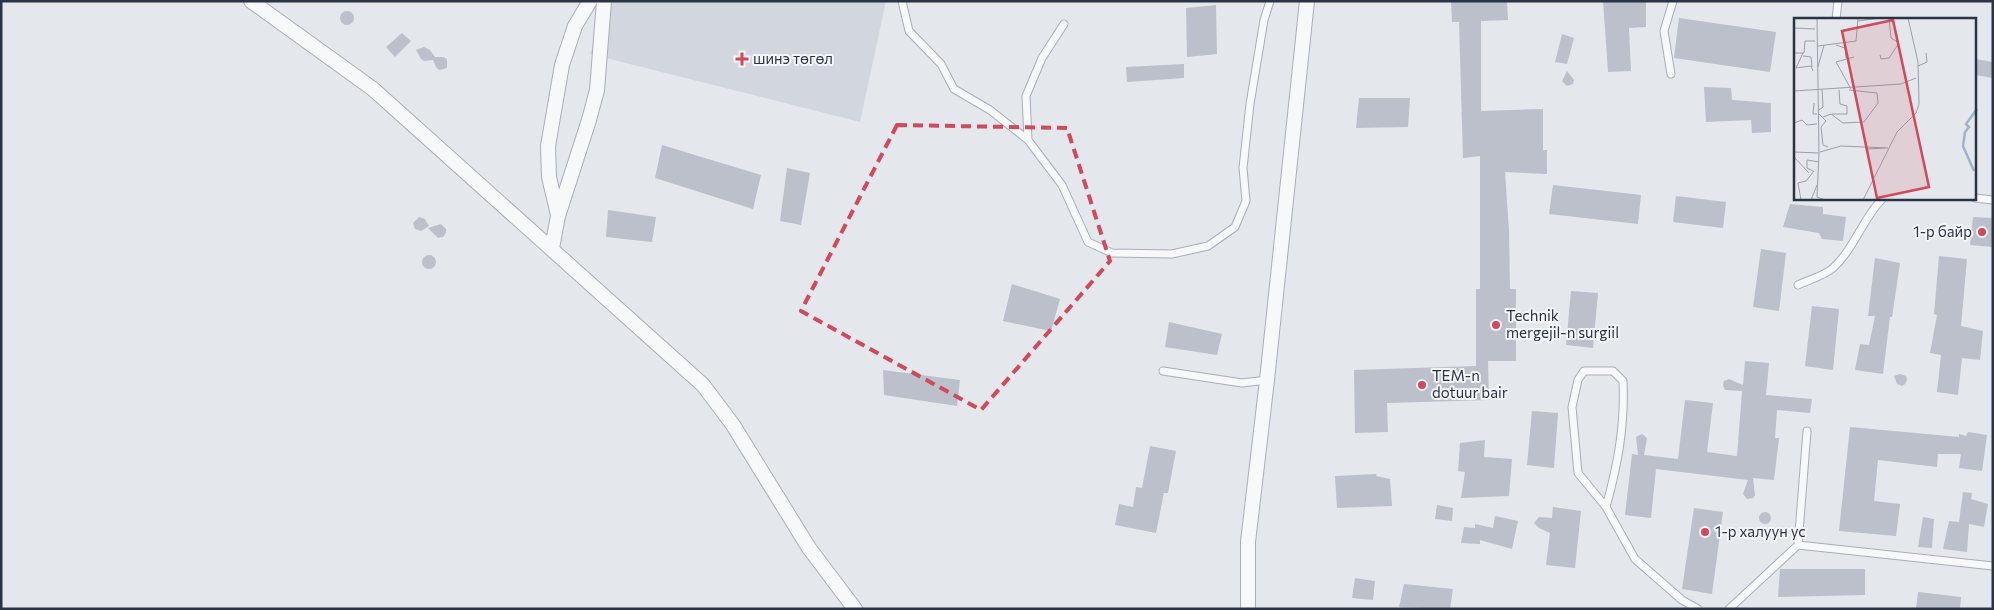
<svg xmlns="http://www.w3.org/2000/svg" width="1994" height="610" font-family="Commissioner,sans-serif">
<rect width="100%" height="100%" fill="#e4e7ec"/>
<path fill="#d2d6de" d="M 608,1 L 886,1 L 860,122 L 590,54 Z"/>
<path fill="#bbc0ca" d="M 1451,1 L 1507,1 L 1508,20 L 1481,21 L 1481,111 L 1543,109 L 1543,150 L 1547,150 L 1547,174 L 1505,172 L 1509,231 L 1510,289 L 1516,289 L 1516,361 L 1488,361 L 1489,400 L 1387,403 L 1388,432 L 1355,433 L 1354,370 L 1476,366 L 1476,289 L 1480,289 L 1480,156 L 1463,158 L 1459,22 L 1452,22 Z
M 1603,1 L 1646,1 L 1646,27 L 1629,28 L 1631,71 L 1608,72 Z
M 1216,5 L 1217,54 L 1187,57 L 1186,8 Z
M340 18a7 7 0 1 1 14 0a7 7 0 1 1-14 0Z
M 1679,18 L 1776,32 L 1770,72 L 1674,58 Z
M 402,33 L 411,41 L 395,57 L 386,47 Z
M 1562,34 L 1574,38 L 1567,64 L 1555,62 Z
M 424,47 L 430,50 L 435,57 L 443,57 L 447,59 L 447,68 L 439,70 L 436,67 L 433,60 L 424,61 L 421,59 L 416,50 Z
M 1975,59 L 1993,62 L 1993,78 L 1975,75 Z
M 1184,64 L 1184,78 L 1127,82 L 1126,67 Z
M 1567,71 L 1574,80 L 1573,84 L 1567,86 L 1562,81 Z
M 1704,87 L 1731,88 L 1732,100 L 1771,103 L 1771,132 L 1752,133 L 1751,120 L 1706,122 Z
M 1359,98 L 1410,98 L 1408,127 L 1356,128 Z
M 662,145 L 761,175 L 753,209 L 655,178 Z
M 787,168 L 810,173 L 801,225 L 780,221 Z
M 1553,185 L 1641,195 L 1638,224 L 1549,214 Z
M 1676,196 L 1726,202 L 1723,228 L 1673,222 Z
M 1790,204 L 1823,207 L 1823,214 L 1846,217 L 1843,241 L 1822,239 L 1819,233 L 1783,227 Z
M 608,210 L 656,217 L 652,242 L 606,237 Z
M 419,217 L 425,219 L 429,226 L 421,231 L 415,229 L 413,223 Z
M 1973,217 L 1993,218 L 1993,247 L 1970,245 Z
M 441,224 L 446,229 L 446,233 L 443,237 L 438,238 L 428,228 Z
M 1761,249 L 1786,253 L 1779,311 L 1753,307 Z
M422 262a7 7 0 1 1 14 0a7 7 0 1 1-14 0Z
M 1939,256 L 1967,259 L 1961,326 L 1983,331 L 1980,360 L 1962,358 L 1958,395 L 1937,392 L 1941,355 L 1930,353 L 1937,315 L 1934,314 Z
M 1875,258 L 1900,263 L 1892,317 L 1890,317 L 1883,374 L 1855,370 L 1860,344 L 1869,345 L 1875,316 L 1868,316 Z
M 1012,284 L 1060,299 L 1051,331 L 1003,321 Z
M 1571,291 L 1598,293 L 1593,348 L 1566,345 Z
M 1812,306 L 1839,309 L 1833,370 L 1805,366 Z
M 1169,322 L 1222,334 L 1217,355 L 1165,347 Z
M 1745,361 L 1769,363 L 1766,395 L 1812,399 L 1810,413 L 1777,410 L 1775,438 L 1779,438 L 1774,480 L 1753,478 L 1755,495 L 1753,498 L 1747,499 L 1743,494 L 1748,480 L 1656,469 L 1651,518 L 1625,515 L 1632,454 L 1638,455 L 1636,437 L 1642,434 L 1647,438 L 1644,455 L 1678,459 L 1685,400 L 1713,403 L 1707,452 L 1737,456 L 1742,391 L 1725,390 L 1723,385 L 1724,381 L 1729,379 L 1743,385 Z
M 883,370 L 960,380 L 957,406 L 884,395 Z
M 1900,374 L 1906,376 L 1907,380 L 1905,384 L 1902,386 L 1897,384 L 1894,376 Z
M 1532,411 L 1558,413 L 1554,468 L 1527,465 Z
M 1850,427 L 1959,437 L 1959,434 L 1966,436 L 1968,432 L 1987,435 L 1982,471 L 1959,468 L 1961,454 L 1938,454 L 1937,467 L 1878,460 L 1874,501 L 1900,504 L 1896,536 L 1839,531 Z
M 1485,440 L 1484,457 L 1512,459 L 1509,496 L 1461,498 L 1465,472 L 1458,471 L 1460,443 Z
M 1150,446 L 1176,451 L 1168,493 L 1164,493 L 1156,533 L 1115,525 L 1119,504 L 1133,507 L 1136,487 L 1142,488 Z
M 1377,474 L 1376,476 L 1390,479 L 1392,506 L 1337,508 L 1335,476 Z
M 1963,492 L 1972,493 L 1971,499 L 1988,504 L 1984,527 L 1969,524 L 1967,552 L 1943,549 L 1949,521 L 1959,522 Z
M 1437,505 L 1453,508 L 1452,521 L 1435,519 Z
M 1553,507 L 1581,511 L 1575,568 L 1546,565 L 1550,533 L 1539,528 L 1534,523 L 1539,517 L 1552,518 Z
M 1694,508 L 1723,512 L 1712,594 L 1682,589 Z
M1759 518a6 6 0 1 1 12 0a6 6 0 1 1-12 0Z
M 1495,516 L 1518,521 L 1512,549 L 1480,540 L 1480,544 L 1461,543 L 1464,527 L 1475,528 L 1475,524 L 1493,528 Z
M 1923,517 L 1934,519 L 1932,548 L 1918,547 Z
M 1780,569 L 1865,569 L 1865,595 L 1778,597 Z
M 1355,578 L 1375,581 L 1373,600 L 1352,598 Z
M 1404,584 L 1453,589 L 1450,609 L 1399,607 Z
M 1918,592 L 1961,597 L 1960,609 L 1916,609 Z"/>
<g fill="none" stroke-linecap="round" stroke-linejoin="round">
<g stroke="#a9aeb7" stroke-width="9">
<path id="service" d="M 902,1 L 909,31 L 941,64 L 954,89 L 990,110 L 1028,140 L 1062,185 L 1088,242 L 1112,253 L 1172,254 L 1208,246 L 1235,227 L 1246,201 L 1243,168 L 1250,104 L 1264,20 L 1270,1
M 1836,19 L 1838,1
M 1671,74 L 1664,31 L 1673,1
M 1028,140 L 1026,96 L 1042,58 L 1064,24
M 1975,198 L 1993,200
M 1798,285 C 1808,280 1824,276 1833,268 C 1854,249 1862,220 1882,199
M 1163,371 L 1242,383 L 1267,380
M 1606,507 C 1618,464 1625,425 1623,381 L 1613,371 L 1584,371 L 1578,380 L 1572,407 L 1578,473 L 1606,507 L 1635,559 L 1682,600 L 1698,609
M 1798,545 L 1807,431
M 1729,609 L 1798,545 L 1993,566"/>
</g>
<g stroke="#a9aeb7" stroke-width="16">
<path id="minor" d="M 251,1 L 373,89 L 703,385 L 733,425 L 809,548 L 855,609
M 558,215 L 549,177 L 548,146 L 562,65 L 575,26 L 590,1
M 552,248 L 558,216 L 589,120 L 597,90 L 604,1
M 1248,609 L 1248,542 L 1267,380 L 1307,1"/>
</g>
<use href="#service" stroke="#f7f8fa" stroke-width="7"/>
<use href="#minor" stroke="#f7f8fa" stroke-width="14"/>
</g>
<path fill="none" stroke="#d1495b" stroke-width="4" stroke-dasharray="10 6" stroke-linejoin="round" d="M 897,125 L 1067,128 L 1110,261 L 981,410 L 801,311 Z"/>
<g fill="#d1495b" stroke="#f4f6f9" stroke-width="2">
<path d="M739.5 51.5h5v5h5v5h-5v5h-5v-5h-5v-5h5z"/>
<circle cx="1982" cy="232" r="5"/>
<circle cx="1496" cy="325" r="5"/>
<circle cx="1422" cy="385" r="5"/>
<circle cx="1705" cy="532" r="5"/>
</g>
<g text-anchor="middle" stroke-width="4" stroke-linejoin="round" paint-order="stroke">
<g font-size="15" fill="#2b3445" stroke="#f4f6f9" text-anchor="start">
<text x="753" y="64">шинэ төгөл</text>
<text x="1972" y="237" text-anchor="end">1-р байр</text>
<text x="1506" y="321">Technik<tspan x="1506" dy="17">mergejil-n surgiil</tspan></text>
<text x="1432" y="381">TEM-n<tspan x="1432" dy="17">dotuur bair</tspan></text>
<text x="1715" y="537">1-р халуун ус</text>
</g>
</g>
<g transform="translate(1794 18)">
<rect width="182" height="182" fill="#e4e7ec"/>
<path fill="none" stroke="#9fb4cc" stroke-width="2.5" d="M 180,153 L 169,128 L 171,114 L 175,109 L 172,106 L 183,91"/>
<path fill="none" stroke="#9a9fa9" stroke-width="1" d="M 23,0 L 25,135M 64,3 L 86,0M 0,10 L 21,11M 42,27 L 51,30 L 52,40M 24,28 L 62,23 L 64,0M 0,35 L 10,35 L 11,23 L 21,23M 9,35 L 2,50 L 17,48 L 19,53M 86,37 L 87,41 L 95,40 L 105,25 L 97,20 L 95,0M 9,38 L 17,39 L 18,49M 124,48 L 133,44 L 132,35M 24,49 L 30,27M 57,71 L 42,44 L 60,39M 0,73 L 107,66 L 122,60M 20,85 L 19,96 L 23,96M 25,92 L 29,89 L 28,71M 25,96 L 32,103 L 27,109M 38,96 L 53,96 L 53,88 L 46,86 L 45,72M 29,99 L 37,96 L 49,105 L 70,104 L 84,85 L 83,75 L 55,72M 0,105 L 8,102 L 13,107 L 23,106M 27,109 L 29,127 L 34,129M 73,131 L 91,130M 0,134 L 25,135 L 23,179 L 31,182M 26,134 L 47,128 L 94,130M 0,139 L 15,155M 19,153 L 13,150 L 13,142 L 25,144M 7,182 L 4,165 L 12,163 L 20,153M 17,182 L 23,167M 69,182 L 103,114 L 122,95 L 125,86 L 124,44 L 114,0"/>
<path fill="#d1495b" fill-opacity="0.15" stroke="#d1495b" stroke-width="2.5" d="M 99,2 L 135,169 L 83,180 L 48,13 Z"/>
<rect width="182" height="182" fill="none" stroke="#2b3445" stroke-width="2.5"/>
</g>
<rect width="1994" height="610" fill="none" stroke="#2b3445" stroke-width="5"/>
</svg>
